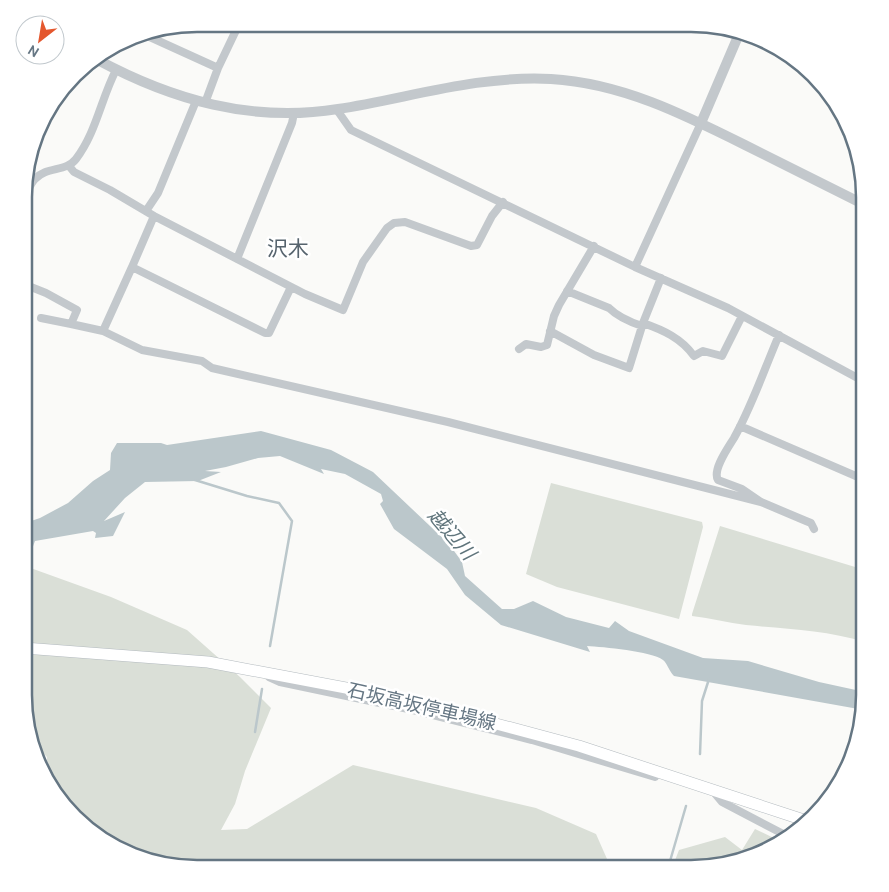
<svg xmlns="http://www.w3.org/2000/svg" width="889" height="892" font-family="Cabin,'Noto Sans JP',sans-serif">
<rect width="100%" height="100%" fill="#fafaf8"/>
<path fill="#dadfd7" d="M 551,483 L 702,522 L 703,527 L 679,619 L 557,587 L 526,574 Z
M 720,526 L 865,570 L 865,642 C 826,630 786,629 746,625 C 728,623 711,618 692,616 L 692,614 Z
M 25,566 L 111,597 L 187,630 L 240,677 L 271,708 L 245,771 L 235,804 L 221,830 L 247,829 L 353,765 L 536,808 L 596,834 L 611,868 L 186,868 L 120,850 L 59,800 L 47,776 L 47,757 L 31,741 L 24,706 Z
M 755,829 L 780,841 L 748,859 L 703,868 L 672,868 L 679,850 L 725,837 L 742,850 Z"/>
<path fill="#bbc7cb" d="M 261,431 L 331,450 L 373,472 L 449,544 L 462,562 L 465,576 L 502,609 L 514,609 L 533,601 L 566,617 L 609,628 L 615,621 L 629,631 L 703,658 L 748,661 L 819,682 L 865,692 L 864,710 L 674,676 C 669,671 667,663 663,660 C 651,651 603,647 587,646 L 590,652 L 501,625 L 465,595 L 447,569 L 394,529 L 380,504 L 383,501 L 381,494 L 345,474 L 321,469 L 324,474 L 280,456 L 258,458 L 226,467 L 205,471 L 221,472 L 198,481 L 145,482 L 125,498 L 104,521 L 125,512 L 113,536 L 95,538 L 96,533 L 93,531 L 35,541 L 32,549 L 25,550 L 25,523 L 40,518 L 68,503 L 93,481 L 110,470 L 111,453 L 117,443 L 161,443 L 167,445 Z"/>
<g fill="none" stroke-linecap="round" stroke-linejoin="round">
<path stroke="#bbc7cb" stroke-width="2.5" d="M 195,480 L 247,496 L 279,503 L 292,521 L 270,646
M 255,732 L 262,689
M 700,754 L 702,701 L 709,679
M 668,868 L 686,806"/>
<g stroke="#b3babf" stroke-width="12">
<path id="secondary" d="M 24,648 L 208,662 L 399,698 L 579,746 L 807,821"/>
</g>
<path stroke="#c3c8cc" stroke-width="8" d="M 141,33 L 218,68
M 205,103 L 218,68 L 239,24
M 337,110 L 351,130 L 635,267 L 728,308 L 865,382
M 41,127 L 65,88
M 69,166 L 74,172 L 110,190 L 154,216 L 305,294 L 343,310 L 363,262 L 387,228 L 394,223 L 405,222 L 471,246 L 477,245 L 492,216 L 503,202
M 27,192 C 29,188 32,182 35,179 C 47,166 66,172 76,159 C 96,133 101,99 116,70
M 146,211 L 158,193 L 196,101
M 154,216 L 132,267 L 265,333 L 269,333 L 291,287
M 237,259 L 292,123 L 294,113
M 635,267 L 701,123
M 26,285 L 46,293 L 77,310 L 71,324 L 103,331 L 132,267
M 567,291 L 609,308 C 618,317 630,322 642,326
M 41,318 L 71,324
M 643,323 C 663,330 681,338 694,356 L 703,351 L 722,356 L 742,316
M 103,331 L 142,350 L 202,361 L 212,368 L 448,422 L 761,502
M 550,331 L 594,355 L 629,368 L 643,323 L 661,278
M 779,335 C 764,370 752,406 734,438 C 728,448 712,470 718,480 L 742,489 L 761,502 L 806,521 L 811,523 L 814,529
M 519,349 L 526,344 L 541,347 L 547,345 L 554,316 L 559,305 L 594,246
M 740,426 L 865,480
M 269,677 L 280,682 L 413,710 L 532,740 L 655,777
M 712,790 L 722,802 L 789,837"/>
<path stroke="#c3c8cc" stroke-width="10" d="M 96,59 C 172,100 252,123 338,109 C 409,98 478,75 551,79 C 621,83 683,114 745,145 C 785,165 825,185 865,205
M 701,123 L 739,34"/>
<use href="#secondary" stroke="#fff" stroke-width="11"/>
</g>
<g text-anchor="middle" stroke-width="5" stroke-linejoin="round" paint-order="stroke">
<g font-size="19" fill="#657683" stroke="#fff">
<text transform="translate(422 706) rotate(13)" y="7">石坂高坂停車場線</text>
</g>
<g font-size="20" font-style="italic" fill="#60757c" stroke="#fff">
<text transform="translate(452 534) rotate(49)" y="7">越辺川</text>
</g>
<g font-size="21" fill="#57646e" stroke="#fff">
<text x="288" y="256">沢木</text>
</g>
</g>
<path d="M0 0H889V892H0ZM197 32H691A165 165 0 0 1 856 197V695A165 165 0 0 1 691 860H197A165 165 0 0 1 32 695V197A165 165 0 0 1 197 32Z" fill="#fff" fill-rule="evenodd"/>
<path fill="none" stroke="#657683" stroke-width="2.5" d="M197 32H691A165 165 0 0 1 856 197V695A165 165 0 0 1 691 860H197A165 165 0 0 1 32 695V197A165 165 0 0 1 197 32Z"/>
<g transform="translate(40 40) rotate(211)"><circle r="24" fill="#ffffff" stroke="#c1c8cd"/>
<path d="M0-4L9 19L0 12L-9 19Z" fill="#e4572e"/>
<text y="-8" font-size="14" font-weight="bold" text-anchor="middle" fill="#657683">N</text>
</g>
</svg>
